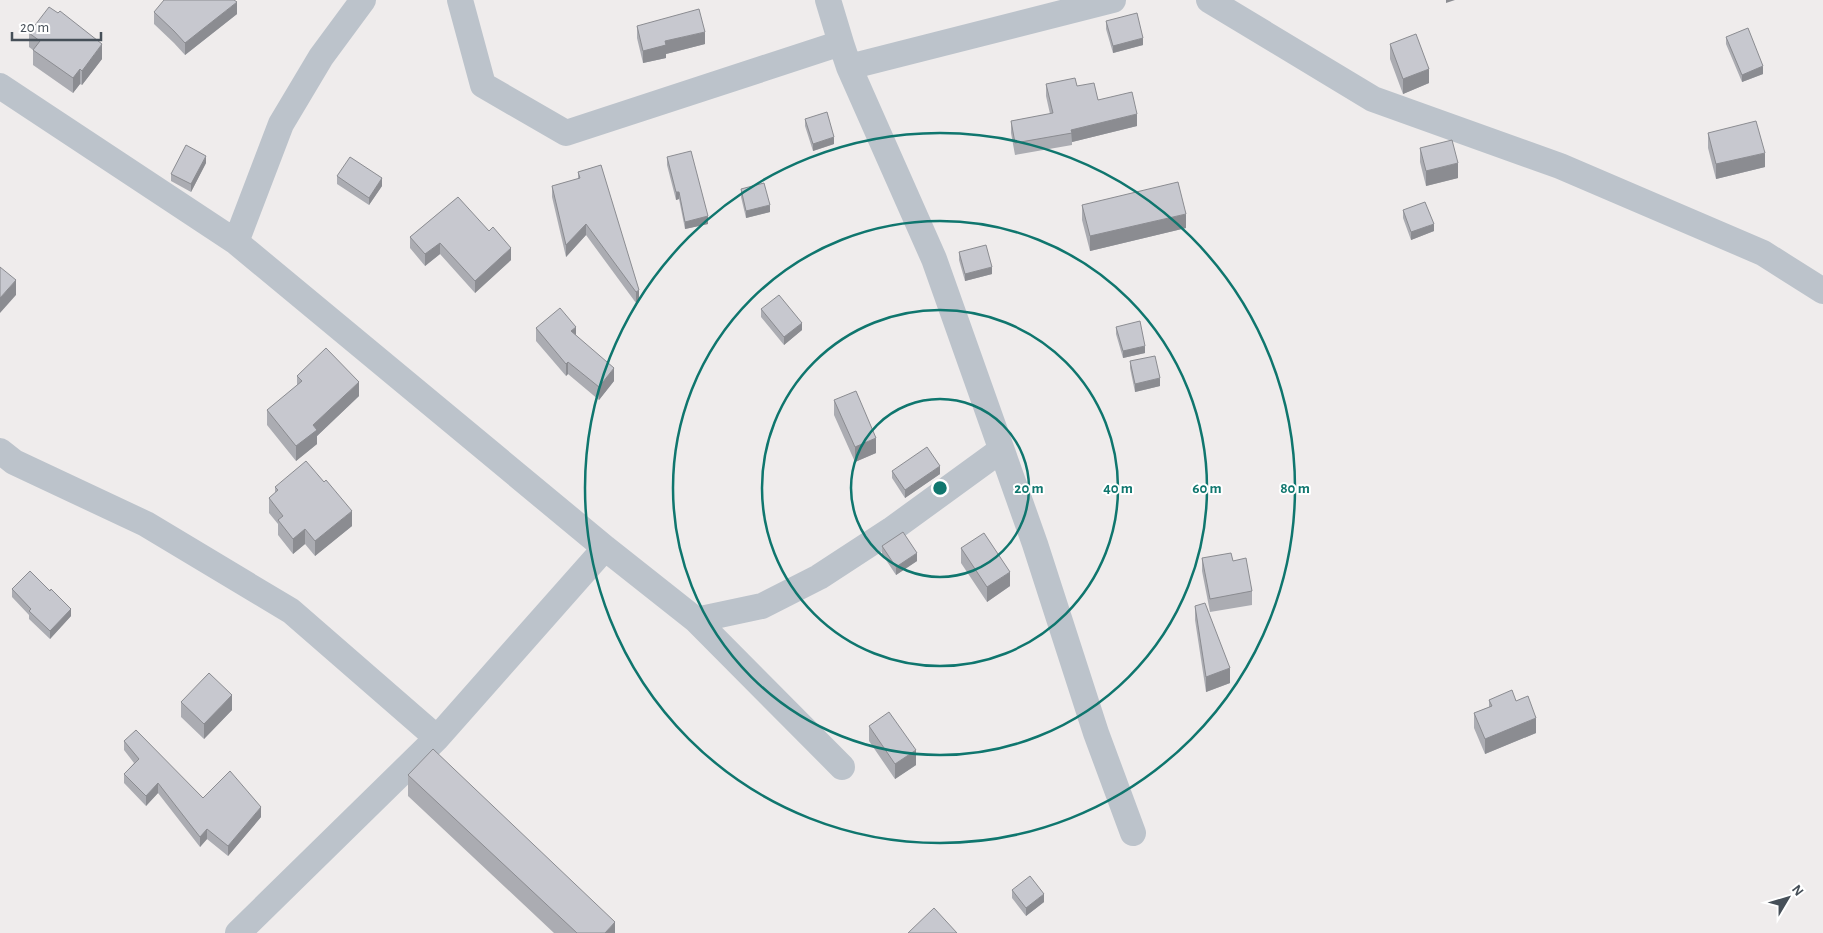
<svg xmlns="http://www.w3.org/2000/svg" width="1823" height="933" font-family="'Alegreya Sans',sans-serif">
<rect width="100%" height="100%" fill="#efecec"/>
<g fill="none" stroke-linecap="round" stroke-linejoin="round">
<path stroke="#bcc3cb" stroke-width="26" d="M 460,0 L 483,85 L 566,133 L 841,43 L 849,67 L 1113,0
M 828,0 L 841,43
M 1209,0 L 1373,99 L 1560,166 L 1763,253 L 1823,291
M 849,67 L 934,259 L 1035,544 L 1096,733 L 1133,833
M 0,86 L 236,242 L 605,548 L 696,620 L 842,767
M 236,242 L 281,124 L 321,57 L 363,0
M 0,451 L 14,462 L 146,524 L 291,611 L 437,738
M 696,620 L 762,606 L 819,577 L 891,530 L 1001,450
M 238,933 L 437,738 L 605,548"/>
</g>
<path fill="#abacb2" d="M 154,12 L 237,14 L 185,55 L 174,43 L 154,24 Z
M 1106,21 L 1143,45 L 1113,53 L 1106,29 Z
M 637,26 L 705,44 L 666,54 L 666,58 L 643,63 L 637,38 Z
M 29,33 L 102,59 L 82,85 L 80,84 L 73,93 L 33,65 L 33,50 L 29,47 Z
M 1726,37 L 1763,74 L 1742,82 L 1726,44 Z
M 1390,44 L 1429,83 L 1403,94 L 1390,59 Z
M 1046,84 L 1077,86 L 1137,126 L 1072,142 L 1072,145 L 1015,155 L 1011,133 L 1011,121 L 1050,114 L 1046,96 Z
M 805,119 L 834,144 L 813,151 L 805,126 Z
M 1708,133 L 1765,167 L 1716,179 L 1708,148 Z
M 1420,148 L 1458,178 L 1426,186 L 1420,162 Z
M 667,157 L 708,224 L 685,229 L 679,199 L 676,200 L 667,165 Z
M 206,163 L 191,192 L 171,181 L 171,174 Z
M 601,165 L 639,302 L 636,303 L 586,235 L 566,257 L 552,197 L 552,186 L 578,179 L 578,172 Z
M 337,176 L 382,186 L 369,205 L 337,184 Z
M 741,189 L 770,212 L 746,218 L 741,197 Z
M 458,197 L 511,260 L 475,293 L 440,254 L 425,266 L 410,248 L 410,237 Z
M 1082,205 L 1186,228 L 1090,251 L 1082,220 Z
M 1403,210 L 1434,231 L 1411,240 L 1403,218 Z
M 959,252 L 992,274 L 965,281 L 959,260 Z
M 761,309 L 802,330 L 784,345 L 761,317 Z
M 1116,327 L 1145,353 L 1123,358 L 1116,334 Z
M 536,328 L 576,335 L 614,381 L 599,400 L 568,374 L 566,376 L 536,341 Z
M 1130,361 L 1160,386 L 1135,392 L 1130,368 Z
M 297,376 L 359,396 L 317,436 L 317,444 L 296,461 L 267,425 L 267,410 L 297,386 Z
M 834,400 L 876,453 L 855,462 L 834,415 Z
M 892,471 L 940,474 L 905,498 L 892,478 Z
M 275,487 L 352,526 L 315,556 L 305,544 L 293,554 L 278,535 L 278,524 L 269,513 L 269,498 L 275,493 Z
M 882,546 L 917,561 L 896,575 L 882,554 Z
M 961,548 L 1010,586 L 987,602 L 961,563 Z
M 1202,558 L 1233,561 L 1252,591 L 1252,605 L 1210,612 L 1202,571 Z
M 12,589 L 50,591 L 71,616 L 50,639 L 29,619 L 29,615 L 12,597 Z
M 1195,606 L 1230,683 L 1206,692 L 1195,620 Z
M 1489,700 L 1516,701 L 1536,733 L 1485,754 L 1474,728 L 1474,713 L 1489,707 Z
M 181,702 L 232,710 L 204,739 L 181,717 Z
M 869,726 L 916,765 L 895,779 L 869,741 Z
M 124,741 L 203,798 L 261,817 L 228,856 L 207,839 L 200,847 L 158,793 L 146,806 L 124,783 L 124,774 L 134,763 L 124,750 Z
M 408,775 L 615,933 L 554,933 L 408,796 Z
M 1012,890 L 1044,902 L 1026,916 L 1012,898 Z"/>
<path fill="#8b8c91" d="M 1446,0 L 1455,0 L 1446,3 Z
M 237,2 L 237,14 L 185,55 L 185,43 Z
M 705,32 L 705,44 L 666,54 L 666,58 L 643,63 L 643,51 L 665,41 Z
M 1143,38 L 1143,45 L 1113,53 L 1113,46 Z
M 102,44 L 102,59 L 82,85 L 82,71 Z
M 1763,66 L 1763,74 L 1742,82 L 1742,75 Z
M 80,69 L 80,84 L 73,93 L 73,78 Z
M 1429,69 L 1429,83 L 1403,94 L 1403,79 Z
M 1137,114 L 1137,126 L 1072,142 L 1071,130 Z
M 834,137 L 834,144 L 813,151 L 813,144 Z
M 1765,153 L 1765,167 L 1716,179 L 1716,164 Z
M 206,156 L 206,163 L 191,192 L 191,184 Z
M 1458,163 L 1458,178 L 1426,186 L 1426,171 Z
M 382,178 L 382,186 L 369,205 L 369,198 Z
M 676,192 L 679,192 L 679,199 L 676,200 Z
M 770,205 L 770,212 L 746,218 L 746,211 Z
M 1186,214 L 1186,228 L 1090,251 L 1090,236 Z
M 708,216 L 708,224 L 685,229 L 685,222 Z
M 586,224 L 586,235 L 566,257 L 566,245 Z
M 1434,224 L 1434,231 L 1411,240 L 1411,232 Z
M 440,243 L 440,254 L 425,266 L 425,254 Z
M 511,248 L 511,260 L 475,293 L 475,281 Z
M 992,267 L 992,274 L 965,281 L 965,274 Z
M 16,280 L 16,295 L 0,313 L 0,298 Z
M 639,290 L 639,302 L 636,303 L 636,292 Z
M 802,323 L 802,330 L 784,345 L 784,337 Z
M 576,327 L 576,340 L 571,331 Z
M 1145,346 L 1145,353 L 1123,358 L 1123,351 Z
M 568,362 L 568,374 L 566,376 L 566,364 Z
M 614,368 L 614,381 L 599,400 L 599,387 Z
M 1160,378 L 1160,386 L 1135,392 L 1135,384 Z
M 359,382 L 359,396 L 317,436 L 317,444 L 296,461 L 296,446 L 313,425 Z
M 876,438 L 876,453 L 855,462 L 855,447 Z
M 940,466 L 940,474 L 905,498 L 905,490 Z
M 352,511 L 352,526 L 315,556 L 315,541 Z
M 305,529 L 305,544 L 293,554 L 293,539 Z
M 917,553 L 917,561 L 896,575 L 896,567 Z
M 1010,572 L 1010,586 L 987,602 L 987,587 Z
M 71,609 L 71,616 L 50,639 L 50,631 Z
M 1230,668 L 1230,683 L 1206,692 L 1206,677 Z
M 232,695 L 232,710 L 204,739 L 204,724 Z
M 1536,718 L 1536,733 L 1485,754 L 1485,739 Z
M 916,750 L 916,765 L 895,779 L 895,764 Z
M 158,783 L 158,793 L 146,806 L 146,796 Z
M 261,807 L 261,817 L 228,856 L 228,846 Z
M 207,829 L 207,839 L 200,847 L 200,837 Z
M 1044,894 L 1044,902 L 1026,916 L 1026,908 Z
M 615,922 L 615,933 L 605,933 Z"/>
<path fill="#c7c8cf" stroke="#8b8c91" d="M 164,0 L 234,0 L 237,2 L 185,43 L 174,31 L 154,12 Z
M 49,7 L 58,13 L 60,11 L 102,44 L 82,71 L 80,69 L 73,78 L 33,50 L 40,41 L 29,33 Z
M 699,9 L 705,32 L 665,41 L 666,45 L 643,51 L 637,26 Z
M 1137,13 L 1143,38 L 1113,46 L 1106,21 Z
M 1748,28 L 1763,66 L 1742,75 L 1726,37 Z
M 1416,34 L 1429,69 L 1403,79 L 1390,44 Z
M 1075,78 L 1077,86 L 1094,83 L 1098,100 L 1132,92 L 1137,114 L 1071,130 L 1072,133 L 1015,143 L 1011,121 L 1053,113 L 1046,84 Z
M 827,112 L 834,137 L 813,144 L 805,119 Z
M 1756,121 L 1765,153 L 1716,164 L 1708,133 Z
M 1452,140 L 1458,163 L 1426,171 L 1420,148 Z
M 186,145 L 206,156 L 191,184 L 171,174 Z
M 691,151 L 708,216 L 685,222 L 679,192 L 676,192 L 667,157 Z
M 350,157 L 382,178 L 369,198 L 337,176 Z
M 601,165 L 639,290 L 636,292 L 586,224 L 566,245 L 552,186 L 580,178 L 578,172 Z
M 1178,182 L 1186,214 L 1090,236 L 1082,205 Z
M 764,183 L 770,205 L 746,211 L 741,189 Z
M 458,197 L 489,231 L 493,227 L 511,248 L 475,281 L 440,243 L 425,254 L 410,237 Z
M 1425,202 L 1434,224 L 1411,232 L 1403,210 Z
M 986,245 L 992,267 L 965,274 L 959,252 Z
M 0,267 L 16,280 L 0,298 Z
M 779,295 L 802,323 L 784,337 L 761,309 Z
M 560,308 L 576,327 L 571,331 L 614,368 L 599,387 L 568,362 L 566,364 L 536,328 Z
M 1140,321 L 1145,346 L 1123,351 L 1116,327 Z
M 326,348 L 359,382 L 313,425 L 317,430 L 296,446 L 267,410 L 302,381 L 297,376 Z
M 1155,356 L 1160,378 L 1135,384 L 1130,361 Z
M 856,391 L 876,438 L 855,447 L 834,400 Z
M 927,447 L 940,466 L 905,490 L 892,471 Z
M 306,461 L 324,482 L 326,480 L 352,511 L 315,541 L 305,529 L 293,539 L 278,520 L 283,516 L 269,498 L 278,490 L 275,487 Z
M 903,532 L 917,553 L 896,567 L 882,546 Z
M 984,533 L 1010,572 L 987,587 L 961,548 Z
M 1231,553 L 1233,561 L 1246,558 L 1252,591 L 1210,599 L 1202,558 Z
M 30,571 L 50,591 L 51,589 L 71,609 L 50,631 L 29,611 L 31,609 L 12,589 Z
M 1205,603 L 1230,668 L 1206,677 L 1195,606 Z
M 209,673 L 232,695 L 204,724 L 181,702 Z
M 1512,690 L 1516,701 L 1528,696 L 1536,718 L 1485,739 L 1474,713 L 1492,706 L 1489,700 Z
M 889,712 L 916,750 L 895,764 L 869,726 Z
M 136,730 L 203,798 L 230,771 L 261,807 L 228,846 L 207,829 L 200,837 L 158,783 L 146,796 L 124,774 L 139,759 L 124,741 Z
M 433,749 L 615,922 L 605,933 L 577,933 L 408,775 Z
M 1030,876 L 1044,894 L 1026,908 L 1012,890 Z
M 934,908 L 957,933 L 908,933 Z"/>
<g fill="none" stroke="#0f766e" stroke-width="2.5">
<circle cx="940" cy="488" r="89"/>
<circle cx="940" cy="488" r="178"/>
<circle cx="940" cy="488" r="267"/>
<circle cx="940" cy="488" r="355"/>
</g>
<circle cx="940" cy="488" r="8" fill="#0f766e" stroke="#fff" stroke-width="2.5"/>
<g font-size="15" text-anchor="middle" font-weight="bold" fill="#0f766e" stroke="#fff" stroke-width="4" stroke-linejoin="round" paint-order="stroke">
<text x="1029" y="493">20 m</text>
<text x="1118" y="493">40 m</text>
<text x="1207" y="493">60 m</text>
<text x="1295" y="493">80 m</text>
</g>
<g transform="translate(1788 898) rotate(52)" stroke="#ffffff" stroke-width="4" paint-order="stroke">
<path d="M0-4L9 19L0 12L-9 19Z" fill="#464f58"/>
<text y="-8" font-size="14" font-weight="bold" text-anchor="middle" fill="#464f58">N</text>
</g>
<path d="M12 32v8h89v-8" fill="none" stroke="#464f58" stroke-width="2.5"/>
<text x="20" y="32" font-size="15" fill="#464f58" stroke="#ffffff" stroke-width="4" paint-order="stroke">20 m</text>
</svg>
